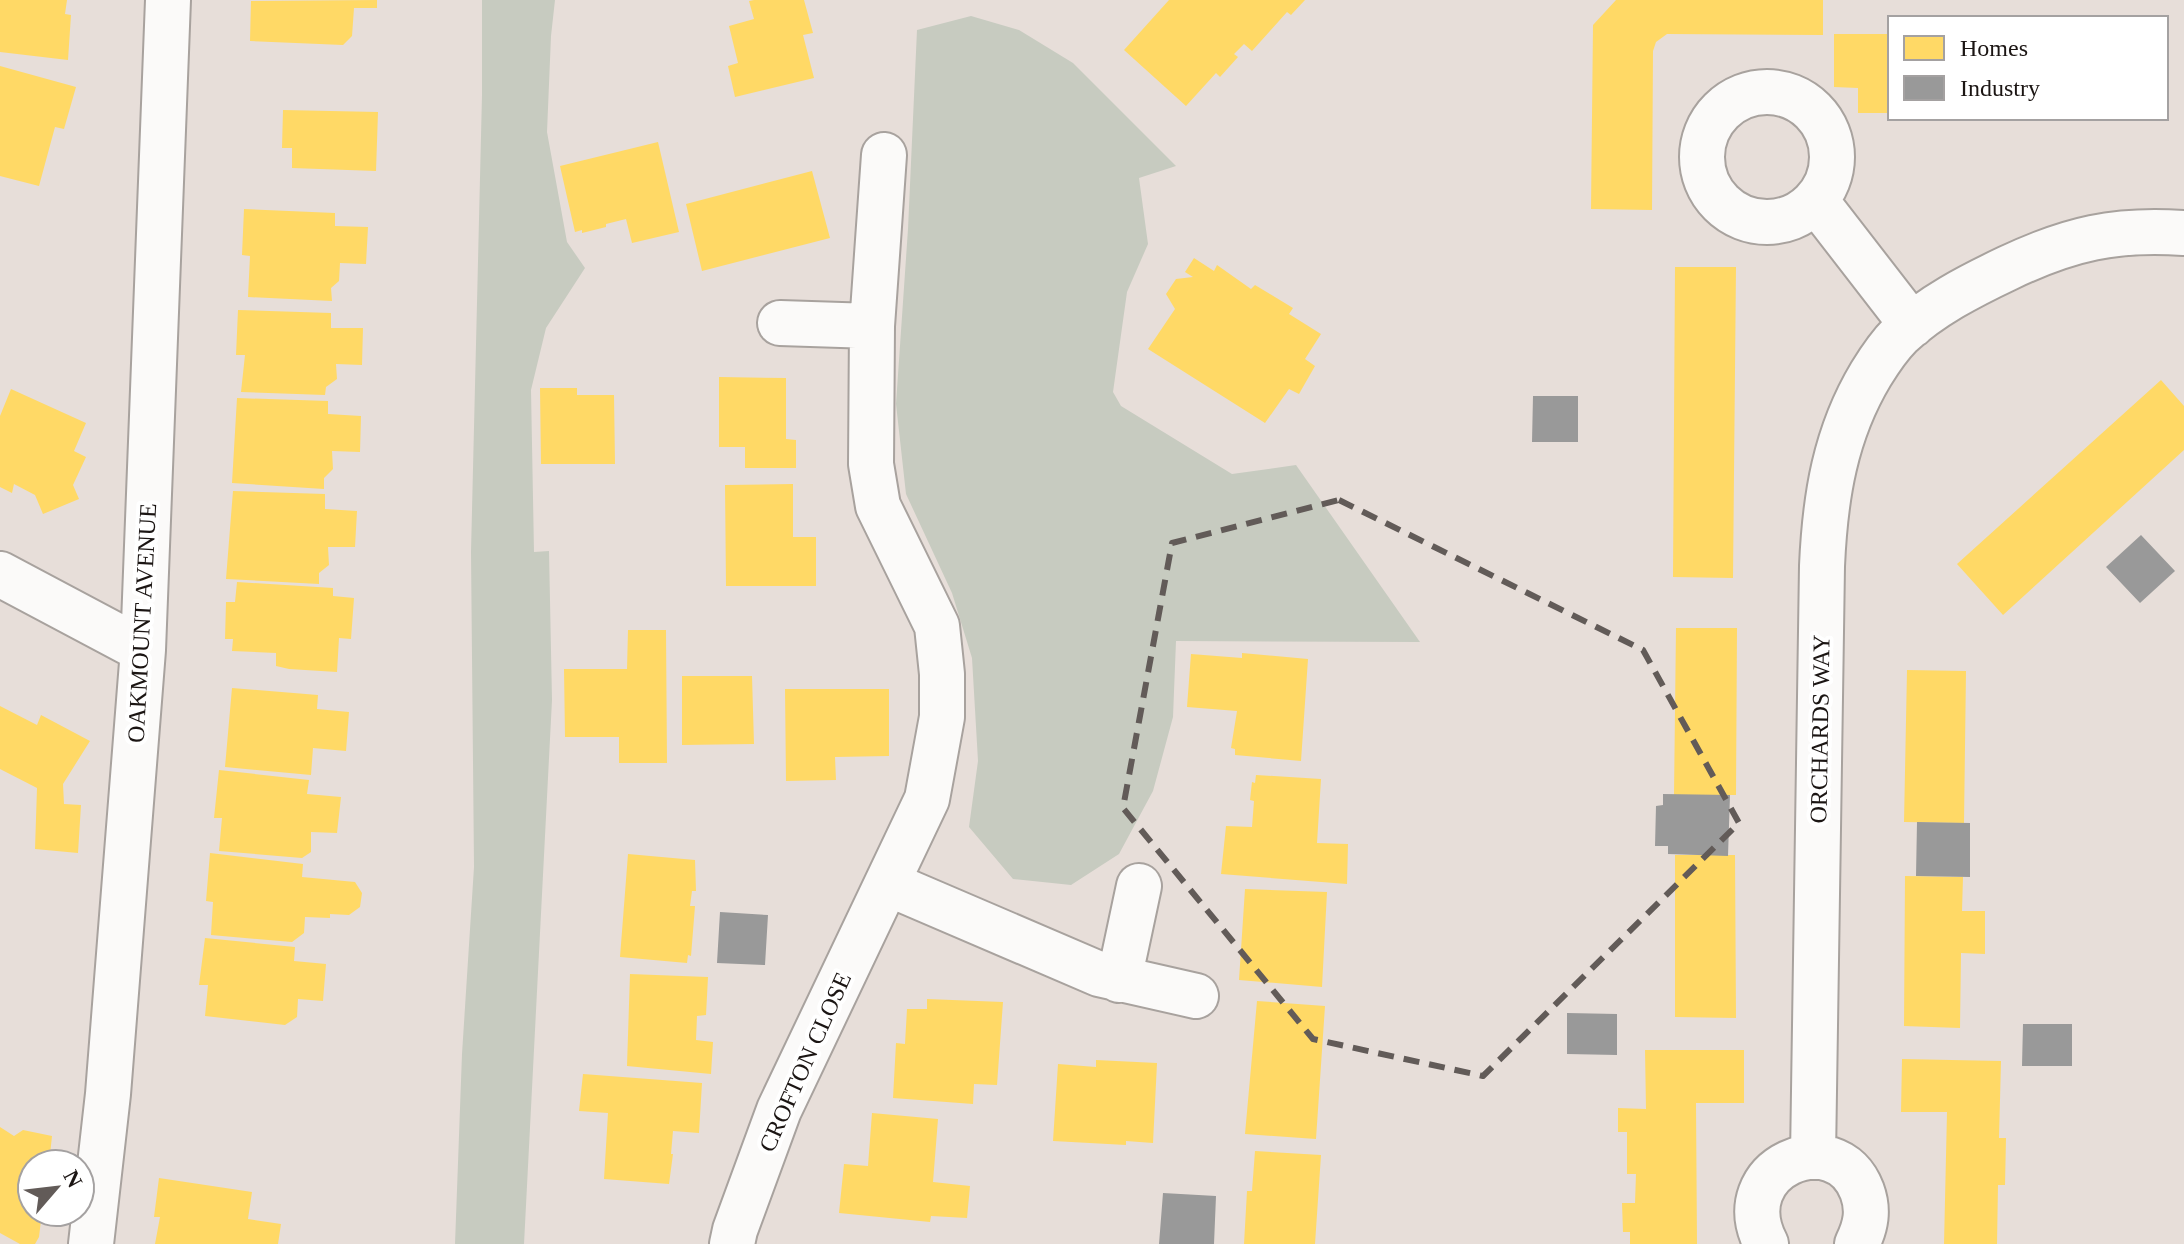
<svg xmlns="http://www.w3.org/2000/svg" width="2184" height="1244" font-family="'Times New Roman',serif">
<rect width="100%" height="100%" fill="#e7ded9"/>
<path fill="#c7cbc0" d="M 482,0 L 555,0 L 551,36 L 547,132 L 567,242 L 585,268 L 546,328 L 531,390 L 534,552 L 549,551 L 552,700 L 524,1244 L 455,1244 L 462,1054 L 474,867 L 471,552 L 482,95 Z
M 971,16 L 1019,30 L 1073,63 L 1176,166 L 1139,178 L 1148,244 L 1127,292 L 1113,392 L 1121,406 L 1232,474 L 1296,465 L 1420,642 L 1176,641 L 1173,717 L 1153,791 L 1119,854 L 1071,885 L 1013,879 L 969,827 L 978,761 L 972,658 L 952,593 L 906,494 L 896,404 L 908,229 L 917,30 Z"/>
<path fill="#ffd966" d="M 0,0 L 67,0 L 65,14 L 71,15 L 68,60 L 0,52 Z
M 377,0 L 377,8 L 354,8 L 352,36 L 343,45 L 250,41 L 251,1 Z
M 754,0 L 804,0 L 813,33 L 803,35 L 814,78 L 735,97 L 728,66 L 738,63 L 729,26 L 754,19 L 749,1 Z
M 1169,0 L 1305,0 L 1291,15 L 1287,12 L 1252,51 L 1244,44 L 1234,54 L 1238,57 L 1220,77 L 1216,73 L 1186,106 L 1124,50 Z
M 1616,0 L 1823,0 L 1823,35 L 1667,34 L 1656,42 L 1653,51 L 1652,210 L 1591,209 L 1593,25 Z
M 1834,34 L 1890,34 L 1890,113 L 1858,113 L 1858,88 L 1834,87 Z
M 0,66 L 76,87 L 64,129 L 55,127 L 39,186 L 0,176 Z
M 283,110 L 378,112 L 376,171 L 292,168 L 292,148 L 282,148 Z
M 658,142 L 679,232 L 632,243 L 626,219 L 606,224 L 606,227 L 582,233 L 582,230 L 575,232 L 560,166 Z
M 812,171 L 830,238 L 702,271 L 686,204 Z
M 244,209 L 335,213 L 335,226 L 368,227 L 366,264 L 340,263 L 339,281 L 331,288 L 332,301 L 248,297 L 250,256 L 242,255 Z
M 1194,258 L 1214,271 L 1217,265 L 1251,289 L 1255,285 L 1293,308 L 1289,314 L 1321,334 L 1305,359 L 1315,366 L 1299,394 L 1289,389 L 1265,423 L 1148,349 L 1175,309 L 1166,294 L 1176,279 L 1193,277 L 1185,272 Z
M 1675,267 L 1736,267 L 1733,578 L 1673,577 Z
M 238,310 L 331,313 L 331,328 L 363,328 L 362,365 L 336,364 L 337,379 L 326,387 L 325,395 L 241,392 L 245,355 L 236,355 Z
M 719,377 L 786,378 L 786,439 L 796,440 L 796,468 L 745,468 L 745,447 L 719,447 Z
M 2161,380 L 2184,406 L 2184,450 L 2003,615 L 1957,564 Z
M 540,388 L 577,388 L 577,395 L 614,395 L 615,464 L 541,464 Z
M 11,389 L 86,423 L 74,451 L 86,457 L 73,485 L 79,499 L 43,514 L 35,495 L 14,484 L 12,493 L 0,487 L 0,416 Z
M 237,398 L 328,401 L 328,414 L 361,416 L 360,452 L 332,451 L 333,469 L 324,478 L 324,489 L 232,483 Z
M 793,484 L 793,537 L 816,537 L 816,586 L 726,586 L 725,485 Z
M 233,491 L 325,494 L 325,509 L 357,511 L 355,547 L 328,547 L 329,565 L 319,573 L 319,584 L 226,579 Z
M 237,582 L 333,588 L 333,596 L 354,598 L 351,639 L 339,638 L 337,672 L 289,669 L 276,666 L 276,653 L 232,651 L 233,639 L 225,639 L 226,602 L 235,602 Z
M 1676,628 L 1737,628 L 1736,795 L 1674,795 Z
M 628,630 L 666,630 L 667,763 L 619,763 L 619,737 L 565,737 L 564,669 L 627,669 Z
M 1242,653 L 1308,659 L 1301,761 L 1235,755 L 1235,749 L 1231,748 L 1237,711 L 1187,707 L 1191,654 L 1242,658 Z
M 1907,670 L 1966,671 L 1964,823 L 1904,822 Z
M 682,676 L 752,676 L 754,744 L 682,745 Z
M 232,688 L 318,695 L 317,709 L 349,712 L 346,751 L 313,748 L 311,775 L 225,767 Z
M 785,689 L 889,689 L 889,756 L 835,757 L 836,780 L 786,781 Z
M 0,706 L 37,725 L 41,715 L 90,741 L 63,784 L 64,804 L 81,805 L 78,853 L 35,849 L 37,788 L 0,769 Z
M 219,770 L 309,780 L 307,794 L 341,797 L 337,833 L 311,832 L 311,852 L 302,858 L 219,851 L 222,818 L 214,818 Z
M 1256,775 L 1321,779 L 1317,843 L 1348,844 L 1347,884 L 1221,874 L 1226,826 L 1252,827 L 1254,801 L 1250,800 L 1252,782 L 1255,783 Z
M 210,853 L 303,864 L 302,877 L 355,882 L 362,893 L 360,907 L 349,915 L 330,914 L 330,918 L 305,917 L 304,933 L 292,942 L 211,935 L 213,902 L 206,901 Z
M 628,854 L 695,860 L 696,891 L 692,891 L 690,906 L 695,906 L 691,956 L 688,955 L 687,963 L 620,957 Z
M 1675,855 L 1735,855 L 1736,1018 L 1675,1017 Z
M 1905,876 L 1963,877 L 1962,911 L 1985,911 L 1985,954 L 1961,953 L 1960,1028 L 1904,1026 Z
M 1245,889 L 1327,892 L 1322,987 L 1239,980 Z
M 205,938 L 295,947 L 294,961 L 326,964 L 323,1001 L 298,999 L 297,1017 L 285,1025 L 205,1016 L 208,985 L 199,985 Z
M 630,974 L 708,977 L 706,1015 L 697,1016 L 696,1040 L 713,1042 L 711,1074 L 627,1066 Z
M 927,999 L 1003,1002 L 997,1085 L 974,1084 L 973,1104 L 893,1098 L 896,1043 L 905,1044 L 907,1009 L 927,1009 Z
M 1257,1001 L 1325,1006 L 1316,1139 L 1245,1134 Z
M 1645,1050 L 1744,1050 L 1744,1103 L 1696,1103 L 1697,1244 L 1630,1244 L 1630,1232 L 1623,1232 L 1622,1203 L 1635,1203 L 1636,1174 L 1627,1174 L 1627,1132 L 1618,1132 L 1618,1108 L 1646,1109 Z
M 1902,1059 L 2001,1061 L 1999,1138 L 2006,1138 L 2005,1185 L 1998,1185 L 1997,1244 L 1944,1244 L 1947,1112 L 1901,1112 Z
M 1096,1060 L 1157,1063 L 1153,1143 L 1126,1141 L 1126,1145 L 1053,1141 L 1058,1064 L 1096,1067 Z
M 583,1074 L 702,1083 L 699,1133 L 673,1131 L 671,1154 L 673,1154 L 669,1184 L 604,1179 L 608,1113 L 579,1111 Z
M 872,1113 L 938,1119 L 933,1182 L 970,1186 L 967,1218 L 931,1216 L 930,1222 L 839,1213 L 844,1164 L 868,1166 Z
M 0,1127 L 14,1136 L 23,1130 L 52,1136 L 49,1164 L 32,1164 L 32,1212 L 42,1212 L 39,1237 L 35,1244 L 20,1244 L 0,1233 Z
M 1255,1151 L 1321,1155 L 1315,1244 L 1244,1244 L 1247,1191 L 1252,1191 Z
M 159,1178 L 252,1192 L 248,1219 L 281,1224 L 278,1244 L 155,1244 L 160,1217 L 154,1217 Z"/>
<path fill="#999" d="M 1533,396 L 1578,396 L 1578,442 L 1532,442 Z
M 2141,535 L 2175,571 L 2140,603 L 2106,567 Z
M 1663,794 L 1730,795 L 1728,856 L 1668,854 L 1668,846 L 1655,846 L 1656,806 L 1663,805 Z
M 1917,822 L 1970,823 L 1970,877 L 1916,876 Z
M 720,912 L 768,915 L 765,965 L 717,963 Z
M 1567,1013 L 1617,1014 L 1617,1055 L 1567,1054 Z
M 2023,1024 L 2072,1024 L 2072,1066 L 2022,1066 Z
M 1163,1193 L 1216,1196 L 1214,1244 L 1159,1244 Z"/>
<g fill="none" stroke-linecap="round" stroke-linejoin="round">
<g stroke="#a8a29e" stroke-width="48">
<path id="minor" d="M1702 157a65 65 0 1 1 130 0a65 65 0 1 1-130 0Z
M 1816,201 L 1912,325
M 780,323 L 872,326
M 0,574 L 143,650
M 889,884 L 1099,974 L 1196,996
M 1119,980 L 1139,886
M 1813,1157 L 1822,566 C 1825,497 1835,434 1871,374 C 1879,361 1889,346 1900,335 C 1931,306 1970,286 2008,268 C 2069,239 2116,228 2184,233
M 91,1244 L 108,1094 L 143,650 L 168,0
M 732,1244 L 735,1230 L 779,1110 L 927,799 L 942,717 L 942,674 L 937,626 L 878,506 L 871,464 L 872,326 L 884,155
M 1766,1244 C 1726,1167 1836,1122 1862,1191 C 1869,1210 1866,1226 1857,1244"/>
</g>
<use href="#minor" stroke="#fbfaf9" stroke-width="44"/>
</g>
<path fill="none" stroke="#625b58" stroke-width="6" stroke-dasharray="16 10" stroke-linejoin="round" d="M 1339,500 L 1643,650 L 1739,823 L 1483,1076 L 1313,1039 L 1123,808 L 1172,543 Z"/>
<g text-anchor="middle" stroke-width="8" stroke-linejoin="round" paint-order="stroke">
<g font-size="24" fill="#1b1513" stroke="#fff">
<text transform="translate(142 623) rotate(-87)" y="8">OAKMOUNT AVENUE</text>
<text transform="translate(1820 729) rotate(-89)" y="8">ORCHARDS WAY</text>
<text transform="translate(805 1062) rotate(-66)" y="8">CROFTON CLOSE</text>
</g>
</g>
<rect x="1888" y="16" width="280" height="104" fill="#ffffff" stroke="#a4a1a1" stroke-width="2"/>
<rect x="1904" y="36" width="40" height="24" fill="#ffd966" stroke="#a4a1a1" stroke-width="2"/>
<text x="1960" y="56" font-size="24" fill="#1b1513">Homes</text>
<rect x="1904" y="76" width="40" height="24" fill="#999999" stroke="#a4a1a1" stroke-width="2"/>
<text x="1960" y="96" font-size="24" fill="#1b1513">Industry</text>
<g transform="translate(56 1188) rotate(62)"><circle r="38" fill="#ffffff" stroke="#a4a1a1" stroke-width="2"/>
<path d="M0-6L14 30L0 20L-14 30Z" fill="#625b58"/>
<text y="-12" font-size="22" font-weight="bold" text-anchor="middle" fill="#1b1513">N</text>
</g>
</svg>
